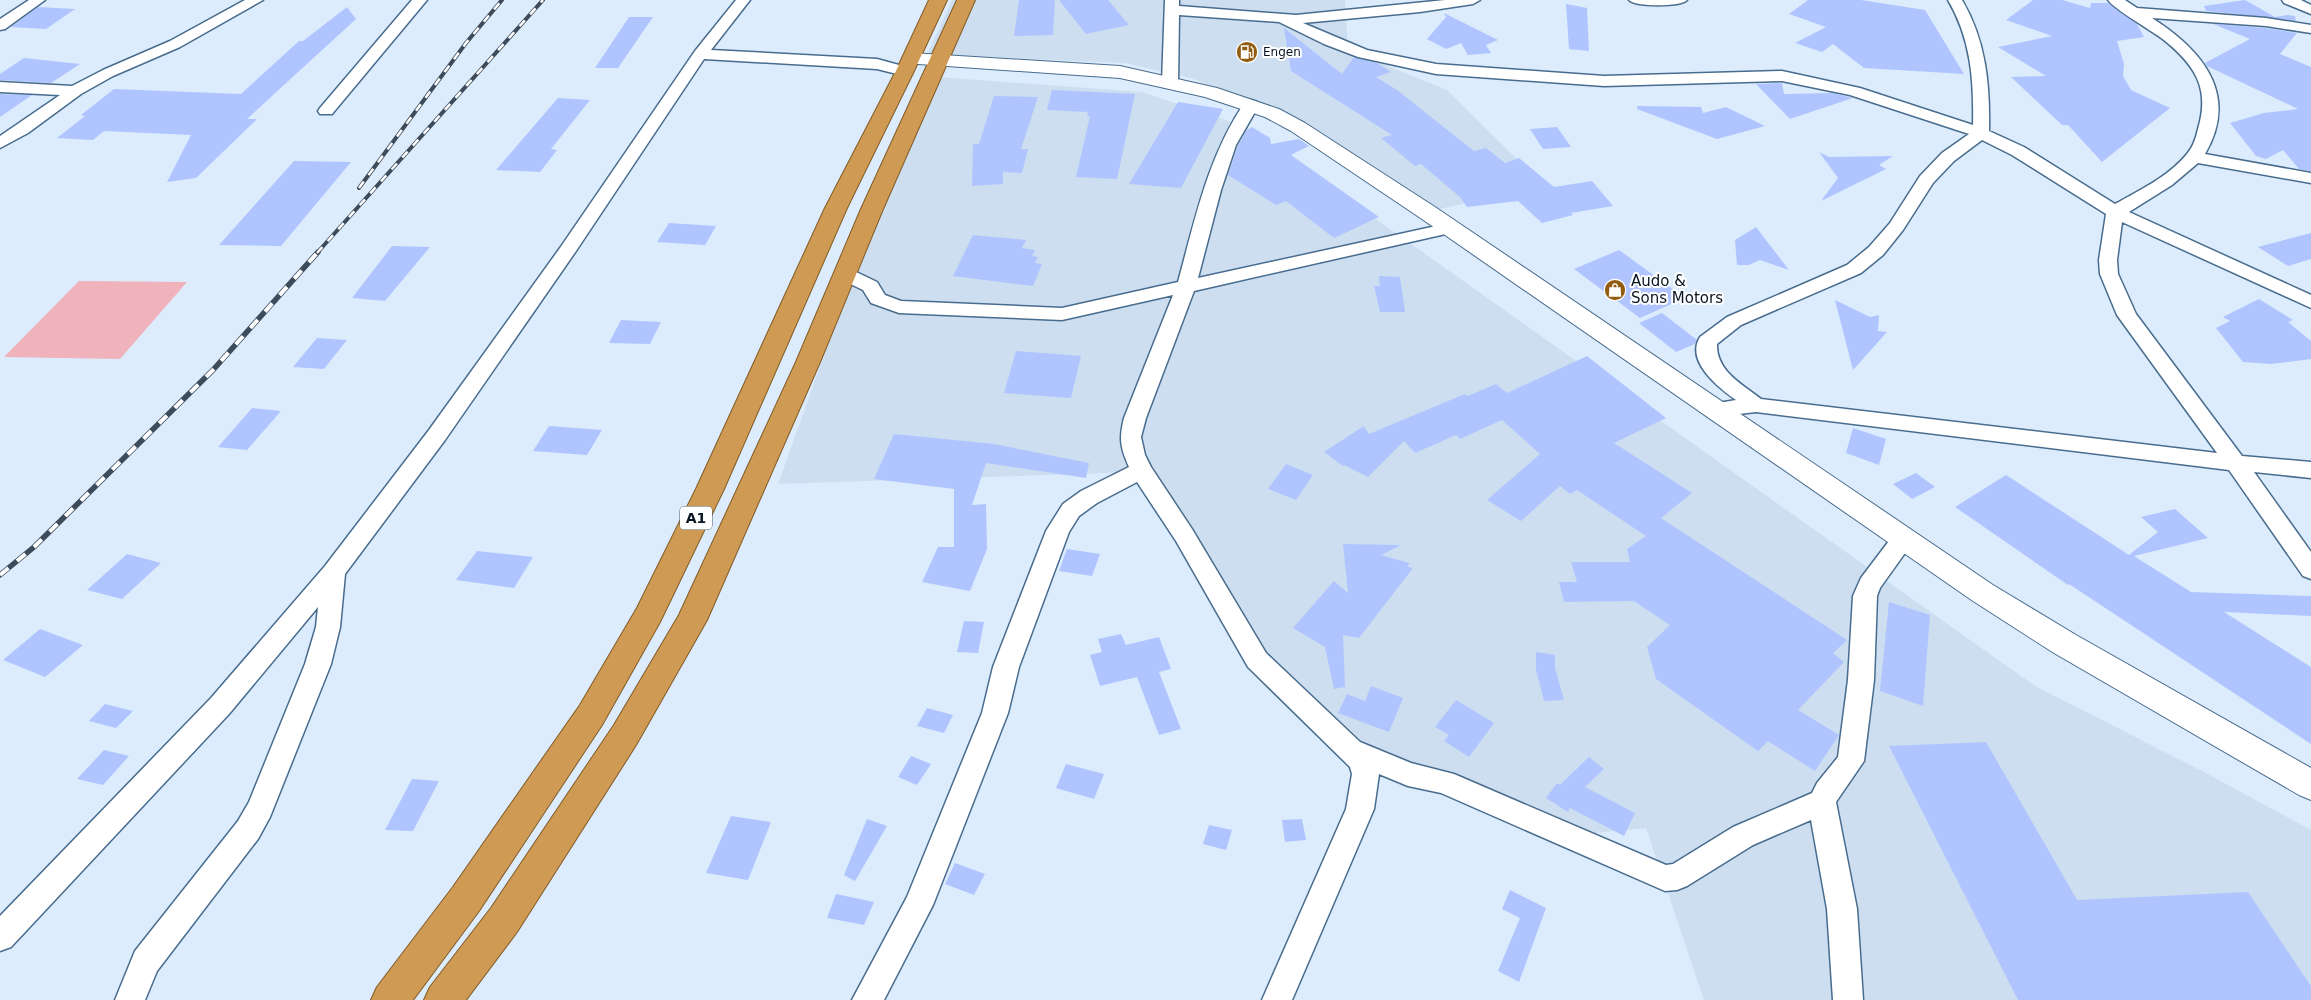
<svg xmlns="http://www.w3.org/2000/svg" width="2311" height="1000" font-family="'DejaVu Sans',sans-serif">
<rect width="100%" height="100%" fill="#dcecfc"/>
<path fill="#ccdeef" d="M 952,0 L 1345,0 L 1348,50 L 1447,90 L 1544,186 L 1430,211 L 1280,115 L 1191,78 L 1125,63 L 927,55 Z
M 924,76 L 1142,92 L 1246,127 L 2035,686 L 2202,771 L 2311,830 L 2311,1000 L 1704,1000 L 1646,828 L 1543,838 L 1326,728 L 1190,568 L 1139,472 L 778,484 Z"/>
<path fill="#f0b2bb" d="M 79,281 L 187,282 L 120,359 L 4,357 Z"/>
<path fill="#b0c5ff" d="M 1019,0 L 1055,0 L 1053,35 L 1014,36 Z
M 1059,0 L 1108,0 L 1129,25 L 1086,34 Z
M 1808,0 L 1861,0 L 1925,10 L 1964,74 L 1864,68 L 1833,44 L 1822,52 L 1795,43 L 1826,27 L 1789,14 Z
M 2033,0 L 2062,0 L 2090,8 L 2091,3 L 2108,3 L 2137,24 L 2144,37 L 2117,41 L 2124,64 L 2123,76 L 2131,90 L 2170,108 L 2102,162 L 2068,125 L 2062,125 L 2011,77 L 2046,76 L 1998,47 L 2052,36 L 2006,20 Z
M 2245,0 L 2275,17 L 2288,15 L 2295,16 L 2296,21 L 2206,11 L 2204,6 Z
M 1566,4 L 1587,8 L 1589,51 L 1569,49 Z
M 38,7 L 75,9 L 46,29 L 11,27 Z
M 347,7 L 356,19 L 247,119 L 257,119 L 196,178 L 167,182 L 191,135 L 104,131 L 93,140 L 57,138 L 85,116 L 81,115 L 114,89 L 241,94 L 299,41 L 303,41 Z
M 1444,13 L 1498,40 L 1486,45 L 1491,53 L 1468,55 L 1461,43 L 1446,49 L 1427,39 L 1446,17 Z
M 629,17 L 653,17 L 618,68 L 595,68 Z
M 2213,24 L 2266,28 L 2297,33 L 2280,54 L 2311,67 L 2311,171 L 2299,169 L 2283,150 L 2266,159 L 2256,156 L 2230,123 L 2264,113 L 2298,109 L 2207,66 L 2205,63 L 2250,39 Z
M 1284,28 L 1342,74 L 1354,57 L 1377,63 L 1391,72 L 1376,77 L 1397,90 L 1474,151 L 1486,148 L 1505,163 L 1519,158 L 1554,187 L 1592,181 L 1613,206 L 1571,213 L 1573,215 L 1542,223 L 1518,201 L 1467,207 L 1460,197 L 1421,164 L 1415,166 L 1381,138 L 1392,135 L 1291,71 Z
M 24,58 L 80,64 L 51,83 L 0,80 L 0,74 Z
M 1782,83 L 1784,94 L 1832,93 L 1853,98 L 1790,119 L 1756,84 Z
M 1052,90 L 1135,94 L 1117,179 L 1076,177 L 1090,116 L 1087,116 L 1088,112 L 1047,110 Z
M 0,94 L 32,95 L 0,117 Z
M 994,96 L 1038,97 L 1021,149 L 1028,149 L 1022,173 L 1003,172 L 1003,184 L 972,186 L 973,144 L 979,144 Z
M 558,98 L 590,100 L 551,149 L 557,150 L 540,172 L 496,170 Z
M 1178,102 L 1223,109 L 1181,188 L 1129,184 Z
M 1637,106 L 1701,107 L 1703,113 L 1726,107 L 1765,126 L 1717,139 L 1637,109 Z
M 1252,127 L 1270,138 L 1271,144 L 1299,139 L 1309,146 L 1291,155 L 1379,217 L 1334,238 L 1286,201 L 1276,205 L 1228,175 L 1238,146 L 1246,131 Z
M 1557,127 L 1571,147 L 1543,149 L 1530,129 Z
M 1819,152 L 1829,157 L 1893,156 L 1879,165 L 1886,169 L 1821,201 L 1838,178 Z
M 294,161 L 351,162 L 281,246 L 219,245 Z
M 669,223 L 716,226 L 705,245 L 657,242 Z
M 1756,227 L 1789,270 L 1760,260 L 1749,265 L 1737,265 L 1735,240 Z
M 2311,233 L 2311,259 L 2288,266 L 2258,247 Z
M 973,235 L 1026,240 L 1022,248 L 1035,250 L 1032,256 L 1038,257 L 1035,263 L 1042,264 L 1033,286 L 953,276 Z
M 392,246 L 430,247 L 385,301 L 352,298 Z
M 1619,250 L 1685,298 L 1640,318 L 1574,269 Z
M 1379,276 L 1400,277 L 1405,312 L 1380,312 L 1374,286 L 1380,286 Z
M 2259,299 L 2293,320 L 2288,322 L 2311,341 L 2311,359 L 2271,364 L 2243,362 L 2216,328 L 2230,321 L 2223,317 Z
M 1835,300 L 1870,317 L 1879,315 L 1878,331 L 1887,332 L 1853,370 Z
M 1662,313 L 1697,340 L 1695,344 L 1676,352 L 1639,323 Z
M 621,320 L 661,322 L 650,344 L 609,343 Z
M 317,338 L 347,340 L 324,369 L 293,367 Z
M 1016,351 L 1081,356 L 1071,398 L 1004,393 Z
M 1587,356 L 1666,418 L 1614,443 L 1692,493 L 1661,518 L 1847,640 L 1833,653 L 1844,662 L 1798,710 L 1839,735 L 1815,771 L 1768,741 L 1758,751 L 1656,679 L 1647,647 L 1670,625 L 1634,601 L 1564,602 L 1559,582 L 1577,582 L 1571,562 L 1630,562 L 1627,549 L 1646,536 L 1577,490 L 1570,494 L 1560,486 L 1521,521 L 1487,500 L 1540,454 L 1502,420 L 1460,439 L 1456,435 L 1415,453 L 1404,441 L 1368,477 L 1344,465 L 1343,466 L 1324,452 L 1364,426 L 1369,434 L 1465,394 L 1468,396 L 1496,384 L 1507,393 Z
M 252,408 L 281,411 L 247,450 L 218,447 Z
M 549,426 L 602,430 L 587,455 L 533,451 Z
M 1853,428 L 1886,439 L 1879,465 L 1846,453 Z
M 894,434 L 994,444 L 1089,463 L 1086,478 L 986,463 L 972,505 L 986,504 L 987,549 L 970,591 L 922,582 L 938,547 L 954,547 L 954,489 L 874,479 Z
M 1286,464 L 1313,475 L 1296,500 L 1268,489 Z
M 1916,473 L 1935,487 L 1912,499 L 1893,484 Z
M 2006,475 L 2129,555 L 2158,532 L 2141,517 L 2175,509 L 2208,538 L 2134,556 L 2191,592 L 2311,596 L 2311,616 L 2224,612 L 2311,667 L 2311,744 L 2069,584 L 2068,585 L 1955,507 Z
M 1343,544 L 1401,545 L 1381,555 L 1409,563 L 1408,567 L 1413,568 L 1359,638 L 1343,635 L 1345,687 L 1334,689 L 1325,647 L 1293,628 L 1334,581 L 1348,593 Z
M 1067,549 L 1100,554 L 1092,576 L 1059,571 Z
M 477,551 L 533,557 L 514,588 L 456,580 Z
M 127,554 L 161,563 L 122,599 L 87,590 Z
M 1889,602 L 1930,615 L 1923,706 L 1880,691 Z
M 964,621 L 984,622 L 978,653 L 957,652 Z
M 40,629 L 83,645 L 45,677 L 3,660 Z
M 1121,634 L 1126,645 L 1159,637 L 1171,669 L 1159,672 L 1181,729 L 1159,735 L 1137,677 L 1100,686 L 1090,655 L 1102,652 L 1098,639 Z
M 1536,652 L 1555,655 L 1555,668 L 1564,700 L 1544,701 L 1536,670 Z
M 1371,686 L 1403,698 L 1389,732 L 1338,713 L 1347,694 L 1365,701 Z
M 1456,700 L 1494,723 L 1469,757 L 1444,741 L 1449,735 L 1435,727 Z
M 105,704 L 133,711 L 116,728 L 89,721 Z
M 927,708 L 953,715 L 944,733 L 917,726 Z
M 1986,742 L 2077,900 L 2248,892 L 2311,986 L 2311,1000 L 2018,1000 L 1889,746 Z
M 104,750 L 129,756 L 103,785 L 77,779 Z
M 911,756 L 931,764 L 917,785 L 898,777 Z
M 1589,757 L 1604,769 L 1585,787 L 1635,813 L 1624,836 L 1570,808 L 1568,812 L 1546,798 L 1557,783 L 1560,785 Z
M 1066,764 L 1104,774 L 1094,799 L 1056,788 Z
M 412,779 L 439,781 L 413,831 L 385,830 Z
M 731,816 L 771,822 L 748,880 L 706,873 Z
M 867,819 L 887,826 L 855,881 L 844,875 Z
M 1302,819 L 1306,840 L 1285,842 L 1282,820 Z
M 1209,825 L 1232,830 L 1226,850 L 1203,844 Z
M 955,863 L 985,874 L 974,895 L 945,884 Z
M 1510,890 L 1546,908 L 1519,982 L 1498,971 L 1520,918 L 1502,909 Z
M 836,894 L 874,902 L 864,925 L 827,918 Z"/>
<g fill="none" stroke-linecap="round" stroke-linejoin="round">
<g stroke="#486c8e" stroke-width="3">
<path id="minor" d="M 29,0 L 45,0 L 5,29 L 0,30 L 0,19 Z
M 245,0 L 263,0 L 180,47 L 113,76 L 81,94 L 28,133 L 0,148 L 0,136 L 60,95 L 0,92 L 0,82 L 72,86 L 103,70 L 170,41 Z
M 412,0 L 427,0 L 332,114 L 320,114 L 318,111 L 320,108 Z
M 736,0 L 750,0 L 711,50 L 877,59 L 910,68 L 913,71 L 910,74 L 905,76 L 877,69 L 704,59 L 576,251 L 445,440 L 345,574 L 340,627 L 331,664 L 270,817 L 258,839 L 157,971 L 145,1000 L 115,1000 L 135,951 L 238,821 L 249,802 L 305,664 L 316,627 L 318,607 L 229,714 L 11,947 L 0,951 L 0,916 L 211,698 L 325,566 L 429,430 L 560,248 L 695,51 Z
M 1165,0 L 1179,0 L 1179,6 L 1296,15 L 1445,0 L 1480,0 L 1473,4 L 1420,12 L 1303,23 L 1367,50 L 1436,64 L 1604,76 L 1782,71 L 1860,88 L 1973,125 C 1974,80 1971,39 1948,0 L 1962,0 C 1986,41 1990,84 1989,131 L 2024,147 L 2115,204 C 2140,190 2168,177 2187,154 C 2193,147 2196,138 2198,129 C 2210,89 2196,66 2164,40 C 2151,30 2115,10 2108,0 L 2125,0 L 2137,8 L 2266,18 L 2311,25 L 2311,33 L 2266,26 L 2152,18 C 2202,50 2240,94 2205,154 L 2311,173 L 2311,183 L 2198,163 L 2172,185 L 2129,212 L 2311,295 L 2311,308 L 2122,222 L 2117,260 L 2118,274 L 2136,314 L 2242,456 L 2311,462 L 2311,478 L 2254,472 L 2311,552 L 2311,579 L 2303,576 L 2229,470 L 1756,412 L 1713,417 L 1706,415 L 1702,410 L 1706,405 L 1736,400 C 1719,388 1685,361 1700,337 L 1727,317 L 1847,265 L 1869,247 L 1890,223 L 1920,176 L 1942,153 L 1969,134 L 1850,95 L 1782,81 L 1604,86 L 1436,74 L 1358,57 L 1324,44 L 1279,22 L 1179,15 L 1178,83 L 1176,86 L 1164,86 L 1162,83 ZM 1982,140 L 2012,155 L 2106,214 L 2099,260 L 2100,274 L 2117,315 L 2217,453 L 1761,399 C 1742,384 1716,371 1717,344 L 1741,325 L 1861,273 L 1883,255 L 1903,230 L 1933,183 L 1954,161 Z
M 1629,0 L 1687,0 C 1682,7 1634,7 1629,0 Z
M 2282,0 L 2301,0 L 2311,5 L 2311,14 L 2284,3 Z
M 1251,100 L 1257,102 L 1259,105 L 1236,145 L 1221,190 L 1198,278 L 1450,223 L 1456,224 L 1459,228 L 1456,232 L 1450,233 L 1194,291 L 1146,418 L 1141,437 L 1145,455 L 1151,467 L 1192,529 L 1266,653 L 1360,742 L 1411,763 L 1454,774 L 1666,865 L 1673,864 L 1733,827 L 1812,793 L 1817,783 L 1838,757 L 1848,680 L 1853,596 L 1861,578 L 1895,533 L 1903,530 L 1911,533 L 1915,539 L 1880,588 L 1877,596 L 1874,680 L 1864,761 L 1836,802 L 1857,909 L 1863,1000 L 1833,1000 L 1827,909 L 1811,820 L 1753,845 L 1687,886 L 1677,890 L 1665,891 L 1441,793 L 1408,786 L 1379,774 L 1374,809 L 1292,1000 L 1262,1000 L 1346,809 L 1352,774 L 1350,767 L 1248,667 L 1176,541 L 1137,482 L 1097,503 L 1079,516 L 1069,532 L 1019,667 L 1008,713 L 933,905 L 884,1000 L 852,1000 L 907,897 L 982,713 L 993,667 L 1046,531 L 1063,504 L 1081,491 L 1129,467 C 1120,447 1119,438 1124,418 L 1173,295 L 1062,320 L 899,313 L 871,303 L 863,290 L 838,278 L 836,274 L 838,270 L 845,268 L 852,270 L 877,282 L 885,295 L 901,301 L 1062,308 L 1178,282 C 1195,220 1208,156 1245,102 Z"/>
</g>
<g stroke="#486c8e" stroke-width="2">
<path id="tertiary" d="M 911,53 L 1120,66 L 1217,88 L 1279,109 L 1305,123 L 1435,207 L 1993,585 L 2076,635 L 2311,768 L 2311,800 L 2299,795 L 2054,653 L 1973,601 L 1419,217 L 1291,131 L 1265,117 L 1205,97 L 1120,78 L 904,63 L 902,59 L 904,55 Z"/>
</g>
<g stroke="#815b27" stroke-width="2">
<path id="trunk" d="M 929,0 L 947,0 L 914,71 L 847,208 L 724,489 L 660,622 L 602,725 L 479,911 L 413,1000 L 371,1000 L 377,987 L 453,887 L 580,705 L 637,608 L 696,489 L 825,208 L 896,71 Z
M 957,0 L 975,0 L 883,209 L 820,362 L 707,620 L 636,745 L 517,932 L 466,1000 L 424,1000 L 430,987 L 491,908 L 614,725 L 679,615 L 796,362 L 861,209 Z"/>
</g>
<use href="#minor" fill="#fff" fill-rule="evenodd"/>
<use href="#tertiary" fill="#fff" fill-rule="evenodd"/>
<use href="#trunk" fill="#ce9a54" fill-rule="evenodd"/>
<g stroke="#3d4b5a" stroke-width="4">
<path id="rail-far1" d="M 359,188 L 466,43 L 502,0
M 317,253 L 543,0"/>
</g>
<g stroke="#3d4b5a" stroke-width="5.5">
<path id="rail" d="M 0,575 L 34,547 L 213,370 L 318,252"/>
</g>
<use href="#rail-far1" stroke="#fff" stroke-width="2.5" stroke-dasharray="8" stroke-linecap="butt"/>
<use href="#rail" stroke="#fff" stroke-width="4" stroke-dasharray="11" stroke-linecap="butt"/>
</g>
<defs>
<g id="fuel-disc" transform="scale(1.125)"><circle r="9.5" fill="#925c11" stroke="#fff"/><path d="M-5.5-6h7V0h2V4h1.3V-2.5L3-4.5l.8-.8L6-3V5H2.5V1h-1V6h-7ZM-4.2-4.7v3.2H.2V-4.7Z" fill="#fff"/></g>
<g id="shop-disc" transform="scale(1.125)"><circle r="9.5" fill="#925c11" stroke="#fff"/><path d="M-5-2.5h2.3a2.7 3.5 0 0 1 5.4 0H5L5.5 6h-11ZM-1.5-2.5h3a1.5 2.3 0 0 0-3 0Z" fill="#fff"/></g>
</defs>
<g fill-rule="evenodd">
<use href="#fuel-disc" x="1247" y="52"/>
<use href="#shop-disc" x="1615" y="290"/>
</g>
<g text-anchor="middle" stroke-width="4" stroke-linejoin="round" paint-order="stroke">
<g font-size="12" fill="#071523" stroke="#fff" text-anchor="start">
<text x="1263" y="56">Engen</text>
</g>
<rect fill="#fff" stroke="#515b65" stroke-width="1" x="680" y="506.5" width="32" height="23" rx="4"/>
<g font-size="14" font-weight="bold" fill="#071523">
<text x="696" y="523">A1</text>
</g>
<g font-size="15" fill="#071523" stroke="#fff" text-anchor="start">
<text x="1631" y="286">Audo &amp;<tspan x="1631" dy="17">Sons Motors</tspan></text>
</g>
</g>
</svg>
